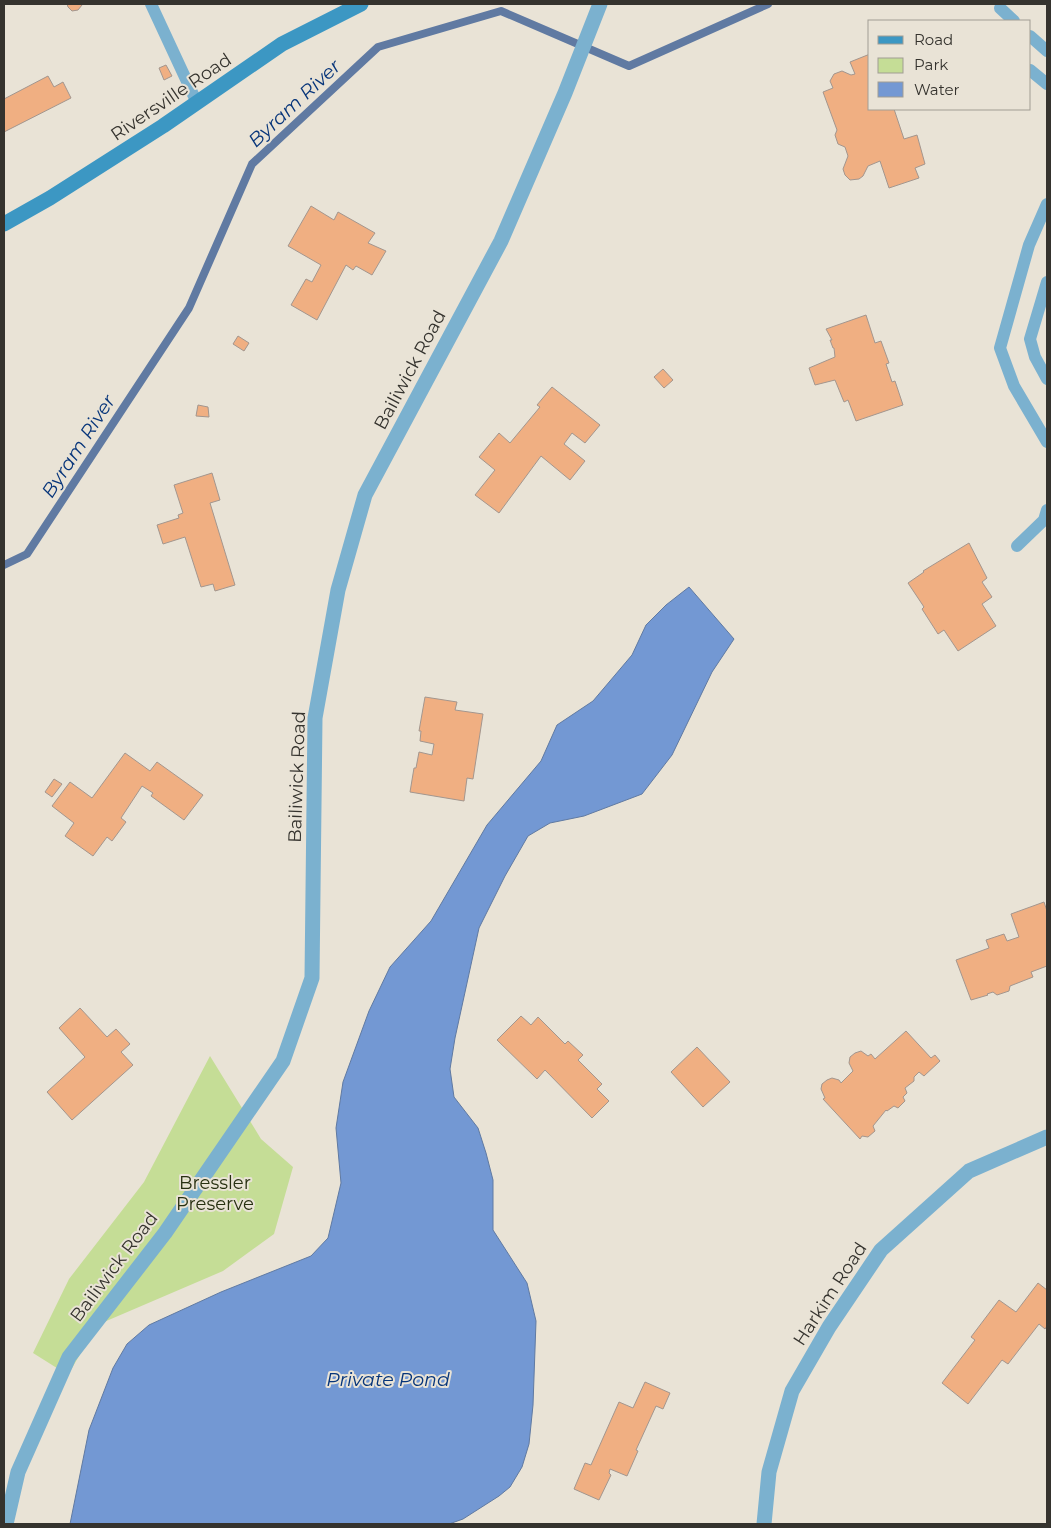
<svg xmlns="http://www.w3.org/2000/svg" width="1051" height="1528" font-family="Montserrat,sans-serif">
<rect width="100%" height="100%" fill="#e9e3d6"/>
<path fill="#c5dd96" d="M 210,1056 L 261,1139 L 293,1167 L 274,1234 L 223,1271 L 97,1325 L 68,1375 L 33,1353 L 69,1279 L 144,1182 Z"/>
<path fill="#7398d3" stroke="#607aa2" d="M 689,587 L 734,639 L 712,672 L 672,755 L 642,794 L 584,816 L 550,823 L 528,836 L 505,876 L 479,928 L 455,1038 L 450,1069 L 454,1097 L 478,1128 L 486,1153 L 493,1180 L 493,1230 L 527,1283 L 536,1321 L 533,1405 L 529,1444 L 522,1467 L 510,1487 L 499,1496 L 463,1519 L 449,1524 L 70,1524 L 89,1430 L 113,1368 L 127,1344 L 149,1325 L 221,1292 L 311,1256 L 328,1238 L 341,1183 L 336,1128 L 343,1082 L 369,1011 L 390,967 L 431,921 L 487,825 L 541,761 L 557,725 L 593,701 L 632,655 L 646,625 L 666,605 Z"/>
<g fill="none" stroke-linecap="round" stroke-linejoin="round">
<path stroke="#607aa2" stroke-width="8" d="M 4,565 L 27,554 L 189,308 L 252,164 L 378,47 L 501,11 L 629,66 L 768,4"/>
</g>
<path fill="#f0af82" stroke="#a3968e" d="M 67,4 L 82,4 L 82,5 L 78,10 L 72,11 L 68,7 Z
M 870,54 L 870,109 L 894,109 L 904,139 L 917,135 L 925,164 L 915,168 L 919,178 L 889,188 L 880,161 L 868,166 L 863,176 L 859,179 L 850,180 L 845,175 L 843,169 L 848,156 L 845,147 L 838,144 L 835,135 L 837,130 L 823,92 L 833,88 L 830,81 L 834,74 L 842,71 L 851,75 L 855,74 L 850,62 Z
M 166,65 L 172,76 L 164,80 L 159,68 Z
M 48,76 L 54,87 L 63,82 L 71,98 L 4,132 L 4,99 Z
M 311,206 L 334,220 L 338,212 L 375,233 L 368,243 L 386,251 L 372,275 L 356,266 L 353,270 L 346,265 L 317,320 L 291,305 L 306,279 L 312,282 L 321,265 L 288,246 Z
M 866,315 L 875,343 L 881,341 L 889,363 L 886,364 L 892,382 L 895,381 L 903,405 L 856,421 L 848,400 L 844,402 L 835,380 L 815,385 L 809,368 L 835,357 L 834,348 L 833,348 L 830,340 L 832,340 L 826,329 Z
M 238,336 L 249,343 L 244,351 L 233,344 Z
M 663,369 L 673,380 L 664,388 L 654,377 Z
M 552,387 L 600,425 L 585,443 L 572,433 L 564,444 L 585,461 L 570,480 L 541,456 L 499,513 L 475,495 L 495,470 L 479,457 L 499,433 L 510,443 L 540,407 L 537,405 Z
M 198,405 L 208,407 L 209,417 L 196,416 Z
M 212,473 L 220,500 L 210,503 L 235,585 L 215,591 L 213,584 L 201,587 L 185,537 L 163,544 L 157,525 L 179,518 L 178,515 L 183,513 L 174,485 Z
M 969,543 L 987,578 L 982,582 L 992,597 L 982,604 L 996,626 L 958,651 L 944,630 L 938,634 L 922,609 L 924,607 L 908,583 L 924,572 L 923,571 Z
M 425,697 L 457,702 L 455,710 L 483,714 L 473,779 L 467,778 L 464,801 L 410,792 L 414,768 L 416,768 L 419,752 L 432,755 L 434,744 L 420,741 L 421,731 L 419,731 Z
M 125,753 L 150,771 L 157,762 L 203,795 L 184,820 L 151,796 L 153,793 L 142,786 L 121,818 L 126,822 L 112,841 L 107,837 L 93,856 L 65,836 L 74,823 L 52,806 L 70,782 L 92,798 Z
M 54,779 L 62,784 L 52,797 L 45,792 Z
M 1044,902 L 1047,911 L 1047,966 L 1031,972 L 1033,977 L 1010,986 L 1009,991 L 997,995 L 993,992 L 987,994 L 988,995 L 971,1000 L 956,960 L 989,948 L 986,940 L 1004,934 L 1007,941 L 1019,937 L 1011,914 Z
M 80,1008 L 107,1037 L 116,1029 L 130,1044 L 121,1052 L 133,1065 L 72,1120 L 47,1092 L 85,1057 L 59,1028 Z
M 521,1016 L 531,1025 L 538,1017 L 565,1044 L 568,1041 L 583,1055 L 578,1060 L 602,1084 L 597,1089 L 609,1101 L 592,1118 L 545,1070 L 537,1079 L 497,1040 Z
M 906,1031 L 931,1058 L 935,1055 L 940,1061 L 924,1076 L 919,1072 L 914,1077 L 914,1081 L 905,1088 L 907,1093 L 903,1097 L 905,1101 L 898,1108 L 894,1106 L 887,1111 L 886,1110 L 873,1126 L 875,1131 L 868,1137 L 862,1136 L 860,1139 L 823,1099 L 825,1098 L 821,1089 L 822,1084 L 827,1080 L 832,1078 L 839,1080 L 841,1083 L 853,1071 L 849,1063 L 850,1057 L 855,1053 L 861,1051 L 868,1056 L 871,1054 L 875,1059 Z
M 697,1047 L 730,1082 L 703,1107 L 671,1072 Z
M 1038,1283 L 1047,1290 L 1047,1326 L 1045,1329 L 1039,1324 L 1008,1364 L 1002,1360 L 968,1404 L 942,1383 L 975,1340 L 971,1337 L 999,1300 L 1016,1312 Z
M 645,1382 L 670,1393 L 663,1409 L 656,1406 L 636,1450 L 638,1451 L 627,1476 L 610,1469 L 609,1473 L 611,1475 L 599,1500 L 574,1489 L 585,1463 L 591,1465 L 619,1402 L 633,1408 Z"/>
<g fill="none" stroke-linecap="round" stroke-linejoin="round">
<path stroke="#7bb1cf" stroke-width="12" d="M 151,4 L 197,103
M 1000,8 L 1014,21
M 1030,36 L 1047,51
M 1030,70 L 1047,84
M 1047,204 L 1029,245 L 1000,348 L 1014,386 L 1047,442
M 1047,282 L 1030,339 L 1035,357 L 1047,379
M 1017,546 L 1044,520 L 1047,510"/>
<path stroke="#7bb1cf" stroke-width="15" d="M 6,1524 L 18,1472 L 69,1357 L 165,1233 L 283,1061 L 312,978 L 315,718 L 338,590 L 365,495 L 501,241 L 565,93 L 600,4
M 764,1524 L 769,1472 L 792,1391 L 829,1327 L 881,1250 L 969,1171 L 1047,1137"/>
<path stroke="#3c97c3" stroke-width="15" d="M 4,224 L 50,198 L 163,126 L 282,44 L 361,4"/>
</g>
<g text-anchor="middle" stroke-width="4" stroke-linejoin="round" paint-order="stroke">
<g font-size="18" fill="#35332e" stroke="#e9e3d6">
<text transform="translate(171 97) rotate(-34)" y="6">Riversville Road</text>
<text transform="translate(410 370) rotate(-62)" y="6">Bailiwick Road</text>
<text transform="translate(297 777) rotate(-88)" y="6">Bailiwick Road</text>
<text transform="translate(114 1267) rotate(-53)" y="6">Bailiwick Road</text>
<text transform="translate(830 1294) rotate(-57)" y="6">Harkim Road</text>
</g>
<g font-size="18" fill="#273011" stroke="#e9e3d6">
<text x="215" y="1189">Bressler<tspan x="215" dy="21">Preserve</tspan></text>
</g>
<g font-size="19" font-style="italic" fill="#07357a" stroke="#e9e3d6">
<text transform="translate(294 103) rotate(-43)" y="7">Byram River</text>
<text transform="translate(78 446) rotate(-57)" y="7">Byram River</text>
<text x="388" y="1386">Private Pond</text>
</g>
</g>
<rect width="1051" height="1528" fill="none" stroke="#35332e" stroke-width="10"/>
<rect x="868" y="20" width="162" height="90" fill="#e9e3d6" stroke="#a19d93"/>
<rect x="878" y="36" width="25" height="8" fill="#3c97c3" stroke="#a19d93"/>
<text x="914" y="45" font-size="15" fill="#35332e">Road</text>
<rect x="878" y="58" width="25" height="15" fill="#c5dd96" stroke="#a19d93"/>
<text x="914" y="70" font-size="15" fill="#35332e">Park</text>
<rect x="878" y="82" width="25" height="15" fill="#7398d3" stroke="#a19d93"/>
<text x="914" y="95" font-size="15" fill="#35332e">Water</text>
</svg>
